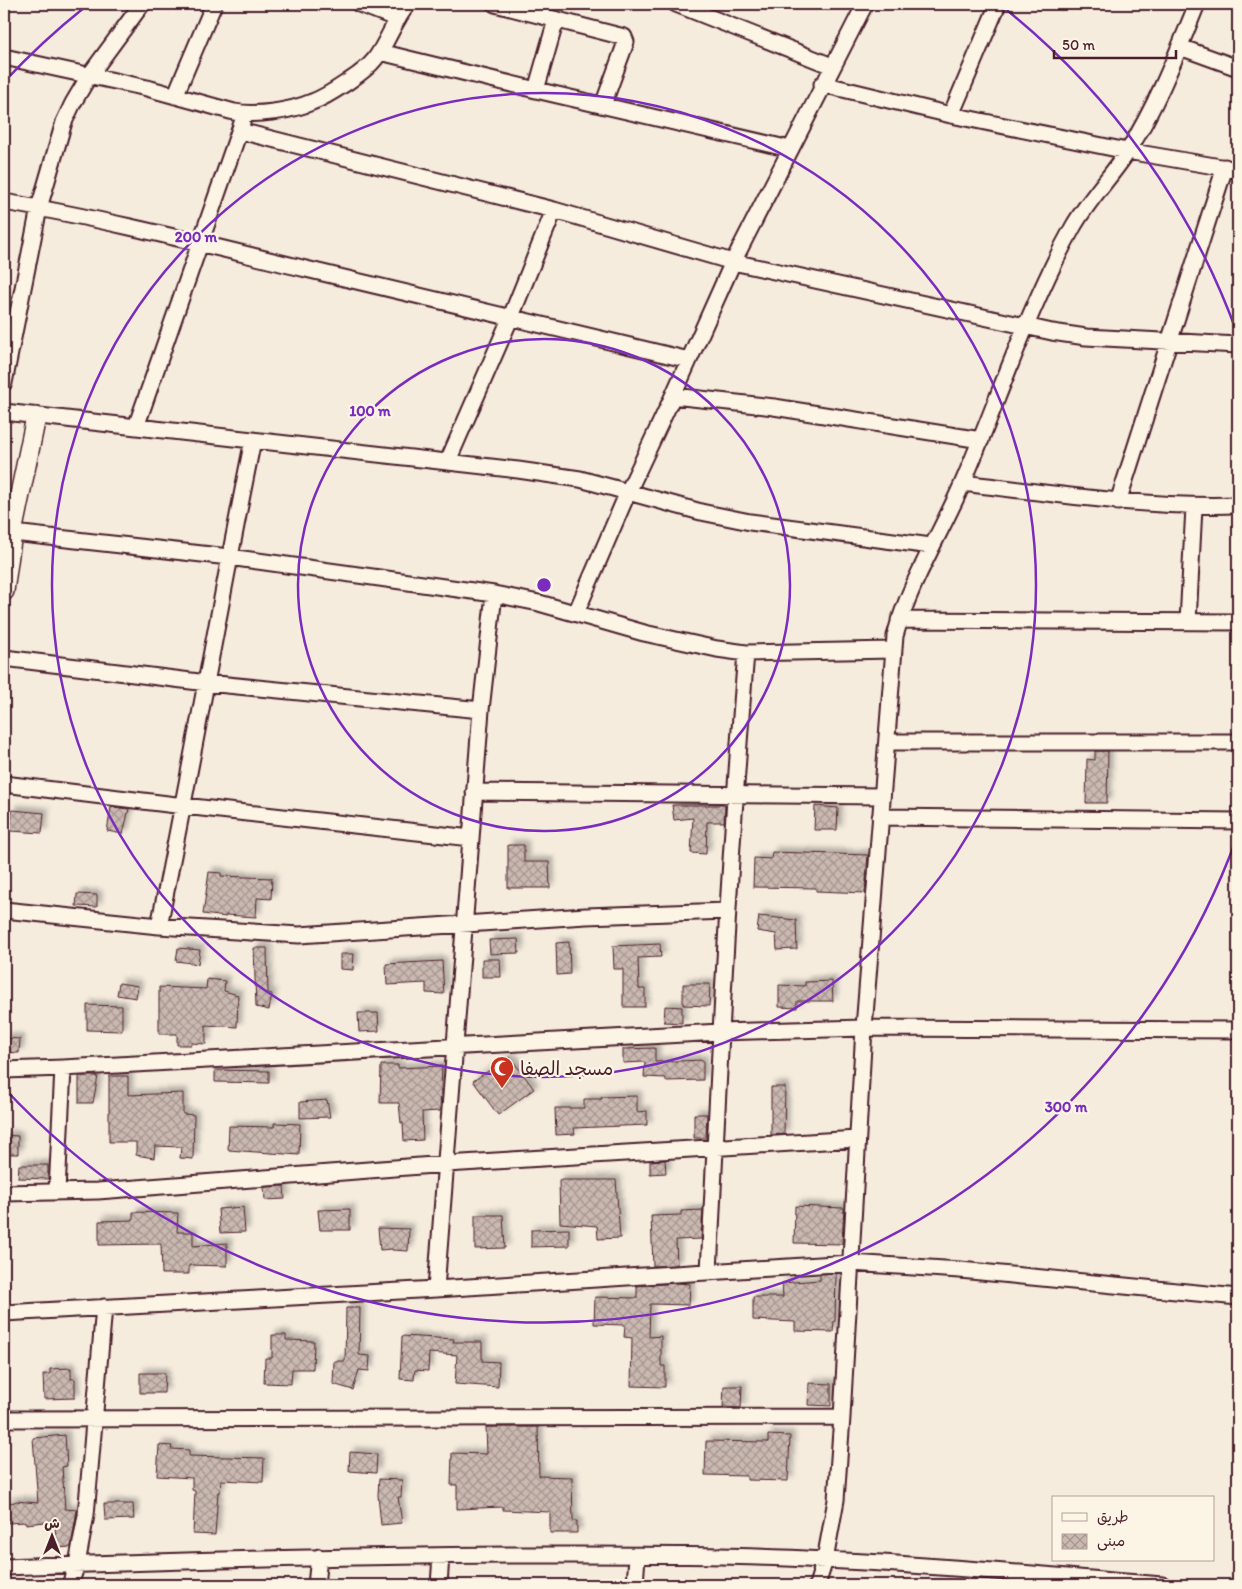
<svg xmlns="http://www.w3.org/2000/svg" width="1242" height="1589" font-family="Itim,'Playpen Sans Arabic',sans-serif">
<defs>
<pattern id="building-cross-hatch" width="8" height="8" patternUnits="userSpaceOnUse" patternTransform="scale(1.25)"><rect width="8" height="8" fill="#cab9b1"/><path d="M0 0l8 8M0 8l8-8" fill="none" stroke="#a69690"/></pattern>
<filter id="shadow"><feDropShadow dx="4.5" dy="-4.5" stdDeviation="2.5" flood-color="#0004"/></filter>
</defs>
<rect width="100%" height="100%" fill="#f5ecde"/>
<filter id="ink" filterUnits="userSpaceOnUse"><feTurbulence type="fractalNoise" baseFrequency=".02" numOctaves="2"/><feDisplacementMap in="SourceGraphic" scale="10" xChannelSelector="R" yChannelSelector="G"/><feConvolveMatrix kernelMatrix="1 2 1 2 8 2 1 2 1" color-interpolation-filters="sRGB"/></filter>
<g filter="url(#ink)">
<path fill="url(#building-cross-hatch)" stroke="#4a1f2b" filter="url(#shadow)" d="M 1095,751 L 1108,751 L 1107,803 L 1086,803 L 1087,759 L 1095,760 Z
M 672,805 L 725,805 L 724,822 L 707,822 L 706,854 L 691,853 L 693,818 L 674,820 Z
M 815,806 L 838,808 L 837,830 L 814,830 Z
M 111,807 L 129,809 L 123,834 L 107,831 Z
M 12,810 L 44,813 L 42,833 L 10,831 Z
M 508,845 L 524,845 L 524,862 L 549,862 L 550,888 L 508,888 Z
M 772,852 L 868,855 L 865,893 L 816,891 L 816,888 L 753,887 L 754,858 L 771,859 Z
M 209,872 L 221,873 L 221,876 L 272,878 L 271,899 L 257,898 L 256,917 L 226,915 L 226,917 L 203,914 Z
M 77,894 L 97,895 L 97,907 L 76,906 Z
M 759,916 L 796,920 L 797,949 L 777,950 L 776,934 L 757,931 Z
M 518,939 L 519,953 L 490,954 L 489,940 Z
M 569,942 L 570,974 L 557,975 L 556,943 Z
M 660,944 L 661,957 L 638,958 L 639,989 L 645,989 L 645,1007 L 623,1007 L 623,969 L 614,969 L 613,946 Z
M 178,948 L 200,950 L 198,964 L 176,961 Z
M 254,948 L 267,948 L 268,993 L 272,994 L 269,1010 L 256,1007 Z
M 340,954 L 354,954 L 353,970 L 340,969 Z
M 482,959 L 500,959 L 501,977 L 482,977 Z
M 442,961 L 444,994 L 426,993 L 426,983 L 387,985 L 386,964 Z
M 207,979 L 225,981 L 224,991 L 238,995 L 237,1027 L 206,1025 L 206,1044 L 191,1043 L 191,1045 L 177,1045 L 177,1034 L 159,1034 L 159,987 L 206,989 Z
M 832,981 L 833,1001 L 797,1001 L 797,1008 L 779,1007 L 779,985 L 805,986 L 805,982 Z
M 119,983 L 138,986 L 136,998 L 117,995 Z
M 683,984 L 710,984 L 709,1006 L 683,1005 Z
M 87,1005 L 122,1006 L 122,1031 L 87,1030 Z
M 665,1006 L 682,1007 L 682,1023 L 664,1022 Z
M 358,1013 L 378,1013 L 379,1031 L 359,1032 Z
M 4,1038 L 20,1039 L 19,1053 L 4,1052 Z
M 655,1048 L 655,1062 L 703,1060 L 703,1080 L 666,1081 L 666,1078 L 644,1077 L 645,1062 L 623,1063 L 623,1049 Z
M 510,1057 L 534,1089 L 498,1115 L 473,1081 Z
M 381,1065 L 398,1065 L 398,1068 L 442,1066 L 440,1111 L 422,1112 L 423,1140 L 404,1141 L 403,1123 L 401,1123 L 399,1103 L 380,1103 Z
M 215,1070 L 269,1071 L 269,1083 L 215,1082 Z
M 79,1076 L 98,1076 L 93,1103 L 79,1103 Z
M 109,1076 L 128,1076 L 128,1095 L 183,1093 L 183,1114 L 194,1115 L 193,1159 L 180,1158 L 181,1147 L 155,1146 L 154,1158 L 136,1155 L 136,1142 L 109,1142 Z
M 771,1087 L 785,1087 L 784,1134 L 771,1135 Z
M 637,1096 L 637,1112 L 647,1111 L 647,1125 L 574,1128 L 575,1134 L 556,1135 L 555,1108 L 584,1108 L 584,1099 L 602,1099 L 601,1097 Z
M 327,1100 L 330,1117 L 300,1118 L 300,1102 Z
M 694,1114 L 707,1114 L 706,1138 L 694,1138 Z
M 274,1123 L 300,1124 L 299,1155 L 228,1150 L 229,1126 L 274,1127 Z
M 4,1135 L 18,1136 L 18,1154 L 4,1154 Z
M 665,1160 L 666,1173 L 650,1174 L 650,1161 Z
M 19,1165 L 48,1165 L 48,1179 L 18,1178 Z
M 559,1180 L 616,1180 L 620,1238 L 598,1239 L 597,1226 L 560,1223 Z
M 284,1186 L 285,1199 L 265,1200 L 264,1187 Z
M 795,1206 L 844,1208 L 842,1244 L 794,1243 Z
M 243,1207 L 245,1232 L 220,1233 L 218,1209 Z
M 350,1209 L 350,1230 L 320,1230 L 318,1210 Z
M 703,1210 L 701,1239 L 676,1240 L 677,1265 L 653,1266 L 651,1216 L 681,1215 L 681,1211 Z
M 133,1212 L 178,1213 L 177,1232 L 193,1232 L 193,1246 L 227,1243 L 227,1266 L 189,1265 L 189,1274 L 162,1274 L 161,1244 L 99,1245 L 99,1221 L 133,1220 Z
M 475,1215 L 503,1215 L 505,1248 L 475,1249 Z
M 378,1228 L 409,1229 L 408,1251 L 392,1250 L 392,1249 L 380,1250 Z
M 569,1229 L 569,1246 L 531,1247 L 531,1230 Z
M 836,1273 L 835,1321 L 834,1321 L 833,1332 L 795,1331 L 795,1322 L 753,1320 L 753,1297 L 783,1297 L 782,1283 L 820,1280 L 820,1274 Z
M 677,1283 L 690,1284 L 689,1305 L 650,1304 L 649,1337 L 661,1336 L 661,1366 L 665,1366 L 665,1387 L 631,1386 L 632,1338 L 624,1337 L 625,1325 L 594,1324 L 595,1297 L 637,1298 L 637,1286 Z
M 346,1308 L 360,1308 L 359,1355 L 370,1356 L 369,1371 L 359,1370 L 353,1390 L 333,1384 L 334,1361 L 345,1361 Z
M 272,1335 L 286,1335 L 286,1340 L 314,1341 L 313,1369 L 292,1369 L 291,1384 L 264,1383 L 265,1358 L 272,1358 Z
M 402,1336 L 454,1339 L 453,1342 L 482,1342 L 482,1361 L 499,1362 L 498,1387 L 455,1384 L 457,1355 L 429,1353 L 428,1371 L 415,1370 L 414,1380 L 400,1379 Z
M 71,1368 L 71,1379 L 75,1379 L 75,1398 L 44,1399 L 43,1374 L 50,1374 L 50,1369 Z
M 140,1373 L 165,1373 L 164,1393 L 140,1393 Z
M 809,1383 L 831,1384 L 831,1406 L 808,1405 Z
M 724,1386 L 742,1386 L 741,1408 L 723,1407 Z
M 486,1427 L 538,1427 L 539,1476 L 572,1477 L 573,1521 L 577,1521 L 577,1533 L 550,1533 L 550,1512 L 503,1510 L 503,1507 L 457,1509 L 457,1485 L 451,1485 L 452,1453 L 487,1454 Z
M 65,1435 L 67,1466 L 62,1467 L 65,1509 L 77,1510 L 71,1547 L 56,1548 L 55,1521 L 26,1524 L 26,1522 L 8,1523 L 7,1503 L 15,1502 L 16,1501 L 38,1503 L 33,1438 Z
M 768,1435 L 790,1436 L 788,1481 L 747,1480 L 747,1476 L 705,1475 L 706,1441 L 768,1442 Z
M 159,1445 L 172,1446 L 171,1449 L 189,1450 L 189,1456 L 264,1458 L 263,1482 L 221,1480 L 220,1492 L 218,1492 L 215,1535 L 193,1534 L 195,1491 L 192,1490 L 192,1478 L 157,1476 Z
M 350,1452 L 377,1454 L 376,1473 L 349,1471 Z
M 379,1479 L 402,1480 L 401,1497 L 398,1497 L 402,1523 L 381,1525 L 378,1495 Z
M 104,1504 L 133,1504 L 134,1519 L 105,1520 Z"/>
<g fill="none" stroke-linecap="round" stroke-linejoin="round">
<g stroke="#4a1f2b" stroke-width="19">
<path id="minor" d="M 359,4 L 398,19
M 495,4 L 624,37 L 626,42 L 603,105
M 676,4 L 832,66
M 1180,47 L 1238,68
M 380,52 L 536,90 L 790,149
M 4,57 L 147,88 L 234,112 C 257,116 291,111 312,102 C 326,97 337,89 349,81 C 358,75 368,68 375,59 C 388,42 394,20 408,4
M 822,84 L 951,115 L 1127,151 L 1238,170
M 536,90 L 556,20
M 175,96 L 214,4
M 951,115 L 998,4
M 240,131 L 554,210 L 733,262 L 1052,332 L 1086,337 L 1238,345
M 4,202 C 106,219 206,245 306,269 C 434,300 562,330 689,360
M 4,383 L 39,208 L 64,122 L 73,103 L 89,76 L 142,4
M 673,396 L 774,407 L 981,440
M 4,412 L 518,470 L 580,479 L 628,492 L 673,396 L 733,262 L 865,4
M 136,427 L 242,123
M 448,461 L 510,319 L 554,210
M 963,483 C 1055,494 1146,508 1238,505
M 1118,502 L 1225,167
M 4,532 L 229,557 L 494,594 L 539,603 L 644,633 L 717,649 L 746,653 L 893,650
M 576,613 L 628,492 L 701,512 L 750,522 L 931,546
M 899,620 L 1238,622
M 1188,622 L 1194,507
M 4,658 L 207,683 L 481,710
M 887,742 L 1238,742
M 4,784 L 184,806 L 471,838
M 474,792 L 882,796
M 880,817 L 1238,821
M 4,910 L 159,926 L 299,935 L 586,916 L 727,911
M 159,926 C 192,764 220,602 253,440
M 4,1070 L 63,1068 L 720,1032 L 864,1028 L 1238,1030
M 57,1191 L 63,1068
M 4,1193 L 98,1191 L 446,1164 L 857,1139
M 709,1272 C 719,1065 729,859 746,653
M 436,1289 L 481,710 L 494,594
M 4,1313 L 436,1289 L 851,1263 L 960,1270 L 1238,1297
M 4,1419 L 842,1417
M 4,1567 C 173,1561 342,1556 511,1555 C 616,1555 721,1554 826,1560 C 938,1565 1051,1576 1163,1585
M 70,1585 L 77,1564 L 86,1515 L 104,1307
M 316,1585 L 319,1557
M 439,1585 L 441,1556
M 635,1585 L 637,1556
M 817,1585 L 825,1560 L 836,1500 L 842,1417 L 864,1028 L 895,636 C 910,581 942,532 964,480 C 1000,396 1028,308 1073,227 C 1088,200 1111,177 1128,151 C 1157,105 1177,53 1197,4"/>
</g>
<g stroke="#4a1f2b" stroke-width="22">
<path id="tertiary" d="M 4,591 L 12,533 L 36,417"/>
</g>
<use href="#minor" stroke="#fcf5e5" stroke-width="15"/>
<use href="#tertiary" stroke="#fcf5e5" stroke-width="19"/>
</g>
</g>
<g fill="none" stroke="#7b2cbf" stroke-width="2.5">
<circle cx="544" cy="585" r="246"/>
<circle cx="544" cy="585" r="492"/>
<path d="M1237 837A738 738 0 0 1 4 1088M4 82A738 738 0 0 1 85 7M1003 7A738 738 0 0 1 1237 333"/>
</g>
<defs>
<g id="mosque-pin" transform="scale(1.25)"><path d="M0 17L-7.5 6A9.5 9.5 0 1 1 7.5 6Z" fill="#c8321e" stroke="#fcf5e5"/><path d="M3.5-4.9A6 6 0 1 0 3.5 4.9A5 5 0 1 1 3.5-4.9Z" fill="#fff"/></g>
</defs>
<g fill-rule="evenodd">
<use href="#mosque-pin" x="502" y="1068"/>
</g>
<g text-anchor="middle" stroke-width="4.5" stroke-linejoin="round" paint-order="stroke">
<g font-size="19" fill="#4a1f2b" stroke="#fcf5e5" text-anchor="start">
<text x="520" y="1075">مسجد الصفا</text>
</g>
</g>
<circle cx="544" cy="585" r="8" fill="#7b2cbf" stroke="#fcf5e5" stroke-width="2.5"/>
<g font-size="15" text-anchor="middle" font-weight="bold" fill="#7b2cbf" stroke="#fcf5e5" stroke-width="4.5" stroke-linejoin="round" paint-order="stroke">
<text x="196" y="242">200 m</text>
<text x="370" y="416">100 m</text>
<text x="1066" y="1112">300 m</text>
</g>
<rect width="1242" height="1589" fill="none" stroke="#fcf5e5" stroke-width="20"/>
<rect x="10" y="10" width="1222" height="1569" fill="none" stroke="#4a1f2b" stroke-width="2" filter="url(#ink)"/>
<rect x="1052" y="1496" width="162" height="65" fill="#fcf5e5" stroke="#b59f9b"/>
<rect x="1062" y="1513" width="25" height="8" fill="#fcf5e5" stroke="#b59f9b"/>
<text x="1097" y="1522" font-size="15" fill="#4a1f2b">طريق</text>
<rect x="1062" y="1534" width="25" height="15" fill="url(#building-cross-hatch)" stroke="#b59f9b"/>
<text x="1097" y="1546" font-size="15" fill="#4a1f2b">مبنى</text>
<g transform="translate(52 1536)" stroke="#fcf5e5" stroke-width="4" paint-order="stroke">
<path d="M0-4L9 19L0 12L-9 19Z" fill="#4a1f2b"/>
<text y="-8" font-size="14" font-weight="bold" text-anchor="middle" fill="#4a1f2b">ش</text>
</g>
<path d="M1054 50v8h122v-8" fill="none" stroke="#4a1f2b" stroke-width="2.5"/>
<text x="1062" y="50" font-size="15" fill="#4a1f2b" stroke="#fcf5e5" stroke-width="4" paint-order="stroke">50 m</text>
</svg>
